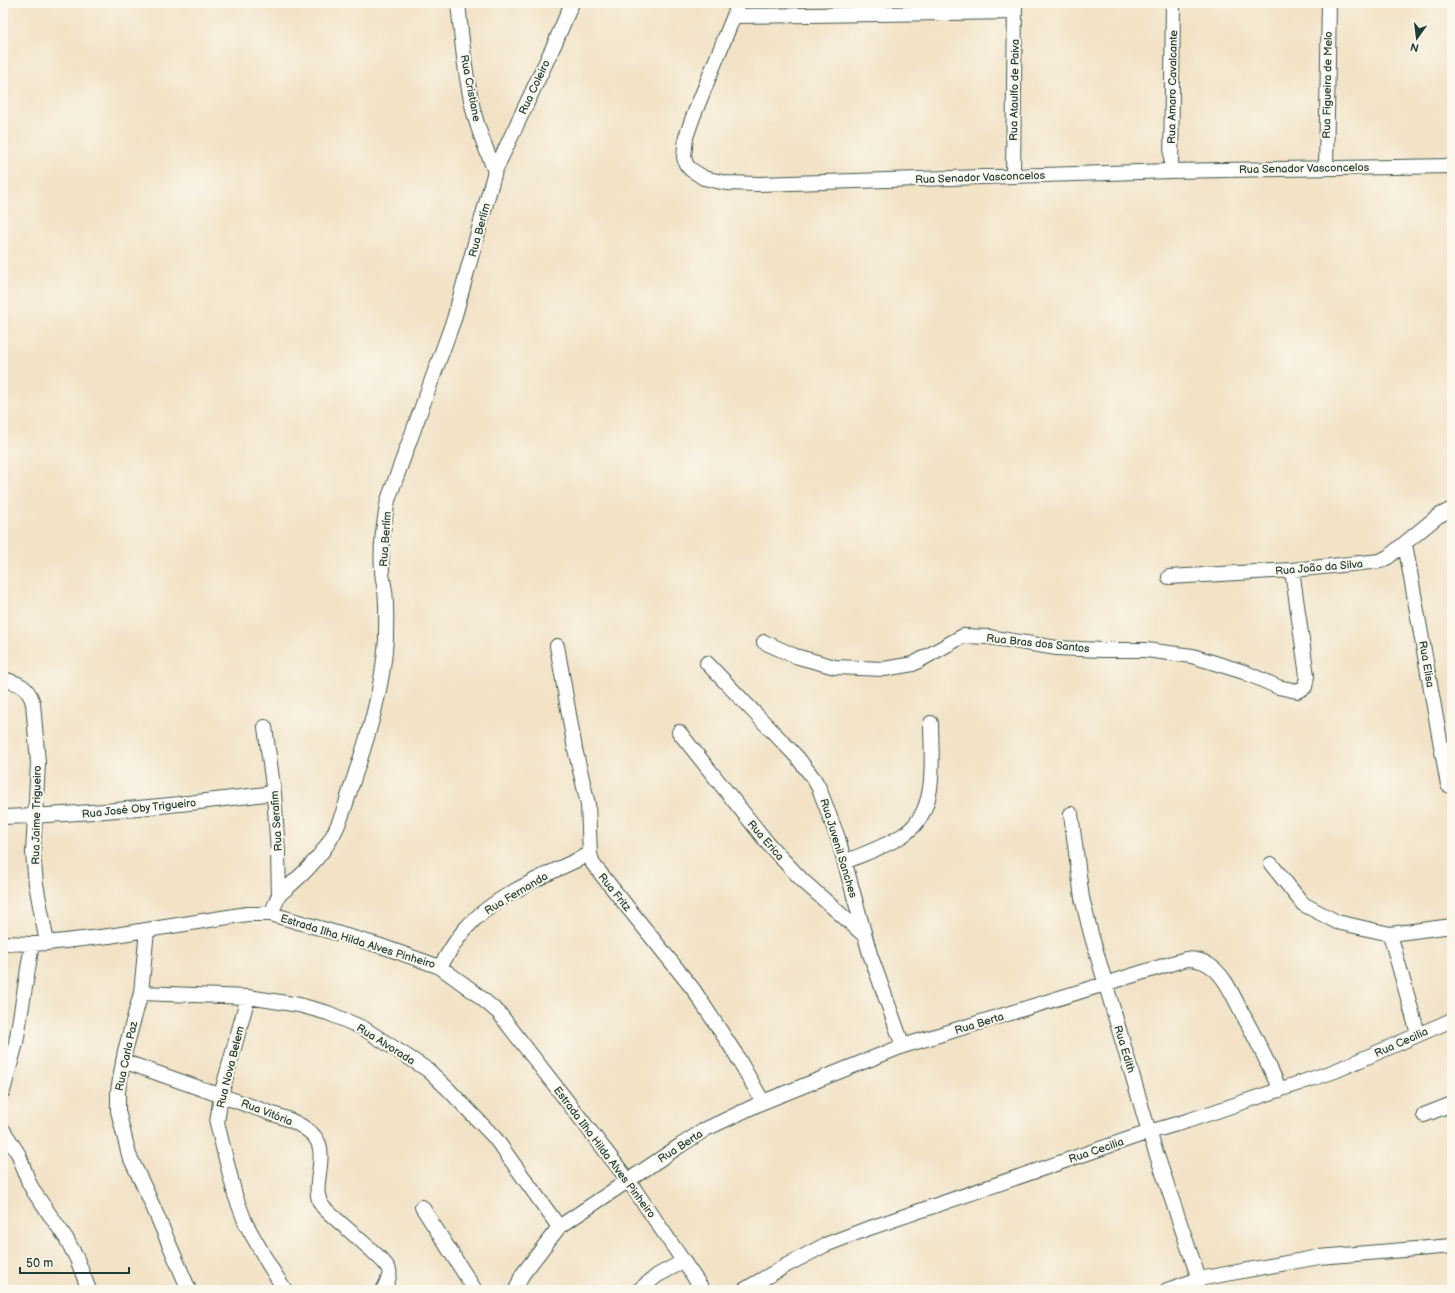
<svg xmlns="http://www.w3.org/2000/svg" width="1455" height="1293" font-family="'Balsamiq Sans',sans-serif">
<rect width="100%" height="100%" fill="#fbf7ec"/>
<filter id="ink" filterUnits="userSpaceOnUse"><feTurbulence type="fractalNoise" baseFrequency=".025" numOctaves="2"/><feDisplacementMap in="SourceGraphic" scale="8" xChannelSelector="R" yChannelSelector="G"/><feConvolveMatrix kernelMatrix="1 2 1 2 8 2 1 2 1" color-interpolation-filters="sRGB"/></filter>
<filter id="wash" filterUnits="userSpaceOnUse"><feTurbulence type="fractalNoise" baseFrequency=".012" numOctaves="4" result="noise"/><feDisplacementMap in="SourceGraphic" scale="16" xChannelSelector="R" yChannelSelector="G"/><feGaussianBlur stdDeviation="0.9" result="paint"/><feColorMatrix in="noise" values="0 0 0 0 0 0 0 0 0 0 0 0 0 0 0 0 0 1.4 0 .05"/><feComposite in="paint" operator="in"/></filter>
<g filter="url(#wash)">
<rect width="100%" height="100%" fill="#f2e2c6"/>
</g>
<g filter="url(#ink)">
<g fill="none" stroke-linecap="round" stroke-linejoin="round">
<g stroke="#3f564a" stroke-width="16">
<path id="minor" d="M 458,3 C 462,40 465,77 474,113 C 479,133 487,152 495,171
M 739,3 L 693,117 L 686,137 L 684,157 L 686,164 L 690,169 L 704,178 L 726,183 L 759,184 L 1171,171 L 1452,166
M 735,16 L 1015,12
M 1326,168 L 1329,3
M 1171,171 L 1173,3
M 1013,176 L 1015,3
M 1405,544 L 1448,785
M 1169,577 L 1292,570 L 1380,561 L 1388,557 L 1438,516 L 1452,509
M 764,642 L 795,656 L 835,667 L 884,669 L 913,664 L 963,636 L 989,637 L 1057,648 L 1102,650 L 1146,650 L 1192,656 L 1244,672 L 1278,687 L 1297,691 L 1305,687 L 1307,676 L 1292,570
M 557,646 L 575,749 L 588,804 L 590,854 L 593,864 L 693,989 L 735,1053 L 763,1102
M 707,663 L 797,757 L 814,779 L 819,788 L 838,838 L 870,954 L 903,1046
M 3,679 C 18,683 28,686 33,703 L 38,763 L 33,853 L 36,884 L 47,943
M 265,727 L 274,793 L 278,853 L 279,895 L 271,914
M 679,732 L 770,846 L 802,880 L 865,936
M 1071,814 L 1082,898 L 1091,934 L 1149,1132 L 1199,1279 L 1192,1290
M 3,817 C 94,814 184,804 274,793
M 845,862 C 865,853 888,846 906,833 C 939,808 931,759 931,723
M 1271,864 L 1303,904 L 1337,922 L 1390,934 L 1452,926
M 279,895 C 299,878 320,859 333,835 C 342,819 347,801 352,784 C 368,737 383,689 386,639 C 386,623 387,606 385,591 C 384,584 382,577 382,570 C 380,546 384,523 388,500 L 454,319 L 495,171 L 555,43 L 572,3
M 147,930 L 141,993 L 125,1051 L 118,1091 L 118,1111 L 129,1155 L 148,1195 L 189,1290
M 1390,934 L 1418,1034
M 3,943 L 32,944 L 47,943 L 109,936 L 247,914 L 271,914 L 381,946 L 440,967 L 473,991 L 499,1013 L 628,1180 L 703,1290
M 440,967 C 448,954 456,939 466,928 C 495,895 550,873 590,854
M 141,993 L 248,997 L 299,1005 L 328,1013 L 363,1028 L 428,1070 L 448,1089 L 495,1138 L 559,1227
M 248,997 L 221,1095 L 217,1123 L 235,1195 L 246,1224 L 269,1265 L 285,1290
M 123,1061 L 290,1120 C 324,1136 323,1146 318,1181 C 317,1191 317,1199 323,1207 C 335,1220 386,1259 389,1270 C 391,1277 386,1284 383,1290
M 3,1091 L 16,1043 L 32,944
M 1424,1115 L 1452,1104
M 3,1130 L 19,1155 L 29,1183 L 34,1192 L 66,1238 L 77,1259 L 89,1290
M 422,1207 L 475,1290
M 516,1290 L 522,1275 L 559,1227 L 681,1145 L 706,1129 L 763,1102 L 903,1046 L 1186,959 C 1194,959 1202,960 1209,965 C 1225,975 1233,996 1242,1013 C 1256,1038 1268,1063 1280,1090
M 639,1290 L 658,1275 L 684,1261
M 744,1290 L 787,1265 L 825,1245 L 864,1230 L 1149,1132 L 1187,1121 L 1335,1071 L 1452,1020
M 1167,1290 L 1199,1279 L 1319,1257 L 1452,1246"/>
</g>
<use href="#minor" stroke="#fff" stroke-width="14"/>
</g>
</g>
<g text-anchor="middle" stroke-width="4" stroke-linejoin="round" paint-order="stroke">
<g font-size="11" fill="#1f3d34" stroke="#fbf7ec">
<text transform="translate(1327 85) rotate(-89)" y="4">Rua Figueira de Melo</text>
<text transform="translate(534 87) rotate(-65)" y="4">Rua Coleiro</text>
<text transform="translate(1172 87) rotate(-89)" y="4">Rua Amaro Cavalcante</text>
<text transform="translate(471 88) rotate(79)" y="4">Rua Cristiane</text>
<text transform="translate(1014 90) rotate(-89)" y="4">Rua Ataulfo de Paiva</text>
<text transform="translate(1304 168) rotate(-1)" y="4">Rua Senador Vasconcelos</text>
<text transform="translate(980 177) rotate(-2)" y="4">Rua Senador Vasconcelos</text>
<text transform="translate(479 230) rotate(-75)" y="4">Rua Berlím</text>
<text transform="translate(385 539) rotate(-86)" y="4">Rua Berlím</text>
<text transform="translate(1319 567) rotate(-5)" y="4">Rua João da Silva</text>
<text transform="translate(1038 643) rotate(6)" y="4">Rua Bras dos Santos</text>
<text transform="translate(1427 664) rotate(80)" y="4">Rua Elisa</text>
<text transform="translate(139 808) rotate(-6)" y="4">Rua José Oby Trigueiro</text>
<text transform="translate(36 815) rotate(-89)" y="4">Rua Jaime Trigueiro</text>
<text transform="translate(276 821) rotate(-94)" y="4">Rua Serafim</text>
<text transform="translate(766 840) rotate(49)" y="4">Rua Erica</text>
<text transform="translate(839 848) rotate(73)" y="4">Rua Juvenil Sanches</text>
<text transform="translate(615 892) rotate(51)" y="4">Rua Fritz</text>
<text transform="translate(516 893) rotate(-31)" y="4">Rua Fernanda</text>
<text transform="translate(358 941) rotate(17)" y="4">Estrada Ilha Hilda Alves Pinheiro</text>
<text transform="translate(979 1023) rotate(-17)" y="4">Rua Berta</text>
<text transform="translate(1401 1042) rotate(-24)" y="4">Rua Cecilia</text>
<text transform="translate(386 1044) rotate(32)" y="4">Rua Alvorada</text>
<text transform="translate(1125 1049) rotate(73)" y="4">Rua Edith</text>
<text transform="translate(126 1056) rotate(-78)" y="4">Rua Carla Paz</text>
<text transform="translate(230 1067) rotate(-76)" y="4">Rua Nova Belem</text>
<text transform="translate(267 1112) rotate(21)" y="4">Rua Vitória</text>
<text transform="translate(680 1146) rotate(-33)" y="4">Rua Berta</text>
<text transform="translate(1096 1150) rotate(-19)" y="4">Rua Cecilia</text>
<text transform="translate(605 1152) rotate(53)" y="4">Estrada Ilha Hilda Alves Pinheiro</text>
</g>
</g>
<rect width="1455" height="1293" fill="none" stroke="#fbf7ec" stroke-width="16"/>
<g transform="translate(1417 38) rotate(194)" stroke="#fbf7ec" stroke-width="3" paint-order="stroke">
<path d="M0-3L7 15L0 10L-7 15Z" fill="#1f3d34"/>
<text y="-6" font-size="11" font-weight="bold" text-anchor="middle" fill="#1f3d34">N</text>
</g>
<path d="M20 1267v6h109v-6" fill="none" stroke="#1f3d34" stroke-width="2"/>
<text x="26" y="1267" font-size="12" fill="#1f3d34" stroke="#fbf7ec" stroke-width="3" paint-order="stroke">50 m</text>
</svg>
